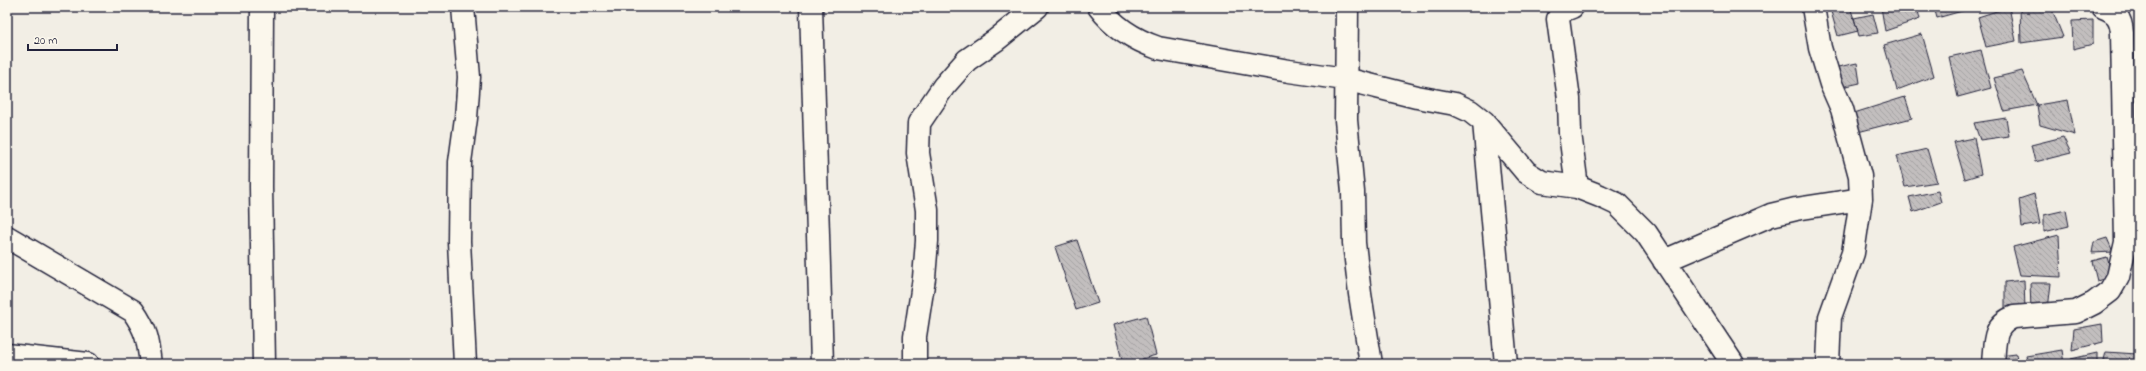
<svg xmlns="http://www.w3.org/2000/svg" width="2146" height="371" font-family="'Indie Flower',sans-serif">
<defs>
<pattern id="building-back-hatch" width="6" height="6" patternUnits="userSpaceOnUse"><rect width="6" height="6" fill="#c2bebe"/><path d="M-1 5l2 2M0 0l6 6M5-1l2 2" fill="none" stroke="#a6a3a4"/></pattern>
</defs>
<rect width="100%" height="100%" fill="#f2eee5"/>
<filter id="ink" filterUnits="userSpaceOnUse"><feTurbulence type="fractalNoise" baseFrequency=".025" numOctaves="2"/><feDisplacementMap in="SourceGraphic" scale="8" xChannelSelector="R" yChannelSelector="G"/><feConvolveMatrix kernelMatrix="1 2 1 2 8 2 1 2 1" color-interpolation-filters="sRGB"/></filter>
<g filter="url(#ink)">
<path fill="url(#building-back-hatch)" stroke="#22223b" d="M 1850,7 L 1858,31 L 1838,36 L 1830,8 Z
M 1881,7 L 1917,7 L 1920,19 L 1885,31 Z
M 1934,7 L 1973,7 L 1973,8 L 1937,18 Z
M 2009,7 L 2016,41 L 1986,47 L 1978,17 Z
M 2026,7 L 2051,7 L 2063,37 L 2021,43 L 2020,8 Z
M 1873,14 L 1878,33 L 1859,36 L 1854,18 Z
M 2093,20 L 2093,44 L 2073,49 L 2072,21 Z
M 1922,34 L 1934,76 L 1897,90 L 1884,45 Z
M 1981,50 L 1991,88 L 1958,97 L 1949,57 Z
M 1857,63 L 1860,83 L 1842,87 L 1838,67 Z
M 2022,71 L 2037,105 L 2004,111 L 1994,78 Z
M 2139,86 L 2139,101 L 2137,102 L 2134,88 Z
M 1905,97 L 1912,118 L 1854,133 L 1851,114 Z
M 2068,100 L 2075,135 L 2040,125 L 2037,105 Z
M 2006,118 L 2009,136 L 1980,140 L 1974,123 Z
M 2063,137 L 2071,153 L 2035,162 L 2031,145 Z
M 1974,138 L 1981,174 L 1965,179 L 1954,142 Z
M 1927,149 L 1937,182 L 1905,187 L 1897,156 Z
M 2139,173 L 2139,188 L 2137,189 L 2132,175 Z
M 1938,191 L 1941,202 L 1913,212 L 1909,197 Z
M 2034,194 L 2040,224 L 2022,227 L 2019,199 Z
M 2066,210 L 2069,226 L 2044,232 L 2044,215 Z
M 2059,235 L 2061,277 L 2020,275 L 2013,247 Z
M 2107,238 L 2113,252 L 2092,253 L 2094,242 Z
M 1077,240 L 1098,303 L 1076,310 L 1055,247 Z
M 2107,257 L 2112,276 L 2097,281 L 2092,261 Z
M 2024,280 L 2025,310 L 2005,311 L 2005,282 Z
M 2030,283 L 2051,283 L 2048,309 L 2031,309 Z
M 1146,316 L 1156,355 L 1142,359 L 1143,364 L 1137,364 L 1136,361 L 1123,364 L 1113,325 Z
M 2102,324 L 2103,342 L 2072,350 L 2074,329 Z
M 2062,350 L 2064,364 L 2028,364 L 2026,356 Z
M 2106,352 L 2137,354 L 2137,364 L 2103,364 Z
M 2097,353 L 2097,364 L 2071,364 L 2071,359 Z
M 2016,354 L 2018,364 L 1999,364 L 2000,356 Z"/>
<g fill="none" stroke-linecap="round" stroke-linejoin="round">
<g stroke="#22223b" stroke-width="25">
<path id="street" d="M 262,7 L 261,187 L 264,364
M 463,7 L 469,77 L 466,118 L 460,162 L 459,241 L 465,364
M 811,7 L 822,364
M 1099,7 C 1114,27 1135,40 1158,48 L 1289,71 L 1345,79 L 1417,97 L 1455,104 L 1470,111 L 1484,122 L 1526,172 L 1542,182 L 1577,187 L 1600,196 L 1617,204 L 1646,233 L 1733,364
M 1347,7 L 1346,120 L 1353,192 L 1354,243 L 1360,294 L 1371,364
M 1572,7 L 1562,11 L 1558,19 L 1569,99 L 1570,133 L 1577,187
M 1813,7 L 1820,48 L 1831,84 L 1842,109 L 1860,176 L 1861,199 L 1853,253 L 1830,317 L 1828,364
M 1484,122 L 1506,364
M 7,237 L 133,311 C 147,331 148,340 151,364
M 1664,261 L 1771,215 L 1796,209 L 1861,199
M 7,355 L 88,364
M 915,364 L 915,336 L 924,278 L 927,241 L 927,210 L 918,153 L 919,123 L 944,86 L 967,60 L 996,40 L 1037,7
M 1993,364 C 1995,344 1992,325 2014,317 L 2076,312 L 2094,303 L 2110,291 L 2118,277 L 2126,242 L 2122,33 C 2121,18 2116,12 2103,7"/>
</g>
<use href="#street" stroke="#fbf7ec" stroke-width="22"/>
</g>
</g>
<rect width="2146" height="371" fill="none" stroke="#fbf7ec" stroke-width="24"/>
<rect x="12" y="12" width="2122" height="347" fill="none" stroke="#22223b" stroke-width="1.5" filter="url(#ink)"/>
<path d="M28 44v6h89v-6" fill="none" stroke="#22223b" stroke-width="2"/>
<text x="34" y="44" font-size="12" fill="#22223b" stroke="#fbf7ec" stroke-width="3" paint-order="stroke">20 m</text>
</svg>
